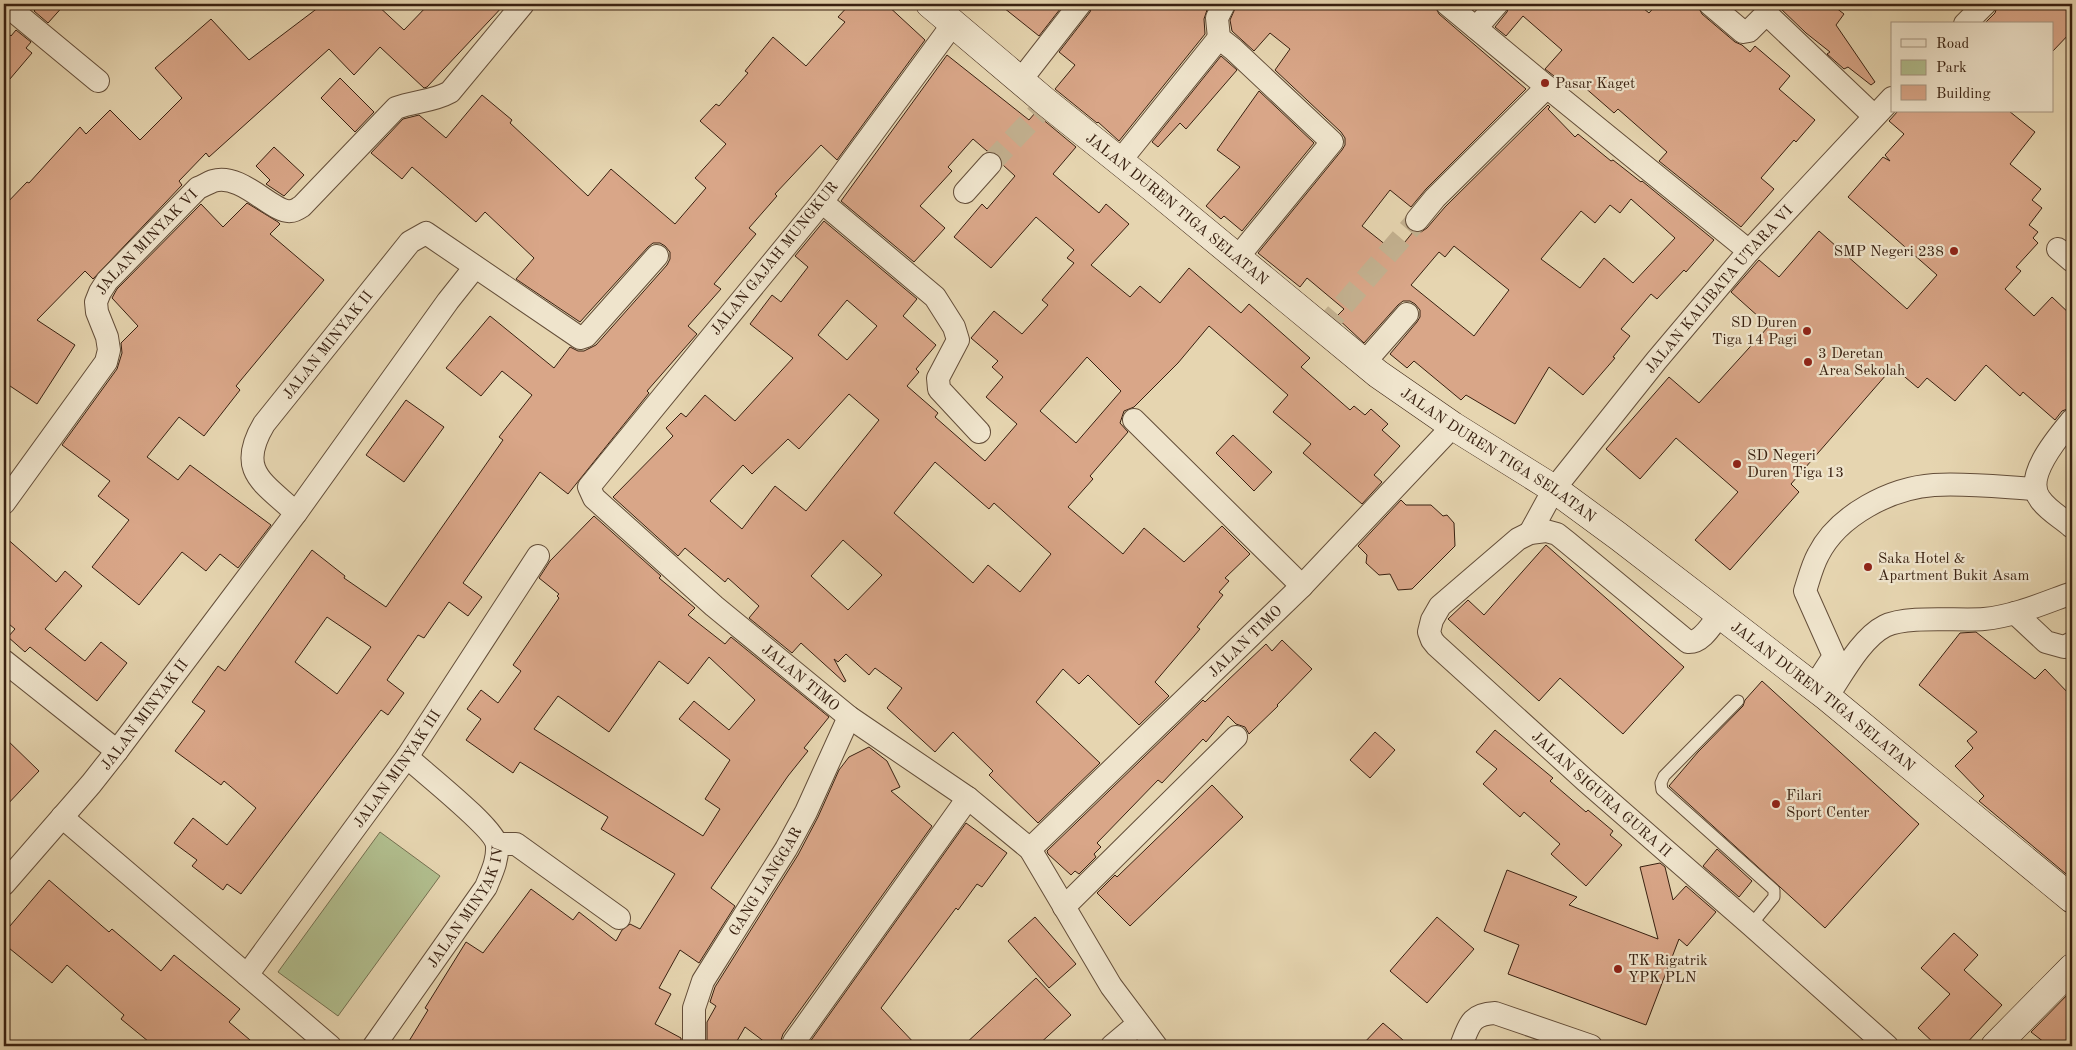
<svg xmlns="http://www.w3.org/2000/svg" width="2076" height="1050" font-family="'Old Standard TT',serif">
<rect width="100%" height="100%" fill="#e6d5b0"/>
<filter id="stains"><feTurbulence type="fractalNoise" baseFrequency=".004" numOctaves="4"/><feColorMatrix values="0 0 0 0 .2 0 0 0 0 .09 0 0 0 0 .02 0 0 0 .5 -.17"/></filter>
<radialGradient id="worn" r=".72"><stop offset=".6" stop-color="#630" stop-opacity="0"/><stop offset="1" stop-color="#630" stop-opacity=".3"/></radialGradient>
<path fill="#b1be8e" stroke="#757050" d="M 380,832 L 440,876 L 338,1016 L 278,972 Z"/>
<path fill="#d9a688" stroke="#392111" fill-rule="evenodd" d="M 40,4 L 65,4 L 48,23 L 34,11 Z
M 323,4 L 376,4 L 404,30 L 429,4 L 505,4 L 427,87 L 424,88 L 380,47 L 354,75 L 329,49 L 209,157 L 206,153 L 179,181 L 182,185 L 93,279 L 85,271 L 37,320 L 75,345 L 37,404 L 4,382 L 4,206 L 27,182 L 29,183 L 80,127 L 86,134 L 110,110 L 140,140 L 182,98 L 155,68 L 211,19 L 249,60 Z
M 850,4 L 886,4 L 925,40 L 837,160 L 821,145 L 775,194 L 777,196 L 749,228 L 756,234 L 714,284 L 721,289 L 688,326 L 697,334 L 647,391 L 649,393 L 568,494 L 540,472 L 463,583 L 482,597 L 468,616 L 449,602 L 424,638 L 418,635 L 387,680 L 404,693 L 388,715 L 381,710 L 241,894 L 227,884 L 223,890 L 192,866 L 197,860 L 174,843 L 193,818 L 227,845 L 256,808 L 224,781 L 221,785 L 175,751 L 205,711 L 192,702 L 218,666 L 225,671 L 312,550 L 345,576 L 344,578 L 386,607 L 503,440 L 499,437 L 532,395 L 502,371 L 481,396 L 446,368 L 490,316 L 554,368 L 570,347 L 578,351 L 584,351 L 596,345 L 667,265 L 670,259 L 670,252 L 665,246 L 660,243 L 653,243 L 648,247 L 580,322 L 516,279 L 534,258 L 485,212 L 476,222 L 412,167 L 402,179 L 371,153 L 403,119 L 419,115 L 446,138 L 482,95 L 512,120 L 510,123 L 588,196 L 611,169 L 675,224 L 706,188 L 695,178 L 726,144 L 700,121 L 716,104 L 719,106 L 748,73 L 745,71 L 773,37 L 806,66 L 845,22 L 838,17 ZM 327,617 L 371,647 L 337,694 L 295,662 Z
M 999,4 L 1064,4 L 1039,36 Z
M 1093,4 L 1209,4 L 1204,19 L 1205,34 L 1119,141 L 1098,122 L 1097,123 L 1055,89 L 1075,65 L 1059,52 L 1090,12 Z
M 1237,4 L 1434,4 L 1439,14 L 1526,89 L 1426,189 L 1411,207 L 1390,190 L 1362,226 L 1396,253 L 1413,232 L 1421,232 L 1427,228 L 1445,207 L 1548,105 L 1550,107 L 1548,109 L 1575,137 L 1578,134 L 1611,161 L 1613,160 L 1641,182 L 1642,181 L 1714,240 L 1686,272 L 1684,270 L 1657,299 L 1651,294 L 1621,329 L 1630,336 L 1613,357 L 1615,358 L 1583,395 L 1549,367 L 1515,424 L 1466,395 L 1461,400 L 1414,361 L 1407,368 L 1390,354 L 1417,322 L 1420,317 L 1420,310 L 1415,304 L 1410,301 L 1403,301 L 1398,305 L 1364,343 L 1336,317 L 1344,309 L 1307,278 L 1300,287 L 1258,253 L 1342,150 L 1345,145 L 1345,138 L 1341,132 L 1275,70 L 1290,49 L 1270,33 L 1254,51 L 1232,31 L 1230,20 ZM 1631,199 L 1675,238 L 1633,283 L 1604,258 L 1580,288 L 1541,259 L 1581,211 L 1595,223 L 1610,205 L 1620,213 ZM 1454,246 L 1509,290 L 1474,336 L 1411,285 L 1439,252 L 1445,257 Z
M 1510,4 L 1638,4 L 1649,13 L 1657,4 L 1697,4 L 1702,14 L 1735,42 L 1742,45 L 1750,52 L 1755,46 L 1790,76 L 1779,89 L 1815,120 L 1796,142 L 1794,140 L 1761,178 L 1774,189 L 1741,227 L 1659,161 L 1667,152 L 1618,109 L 1614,113 L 1575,79 L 1568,87 L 1545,69 L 1562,50 L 1523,16 L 1506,36 L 1495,27 L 1507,12 Z
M 1770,4 L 1831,4 L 1844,14 L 1836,25 L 1875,82 L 1871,85 L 1848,67 L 1844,69 L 1827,54 L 1830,52 L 1806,33 L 1779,7 Z
M 1998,4 L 2072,4 L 2072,31 L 2052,52 L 2052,24 L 1984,24 L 1995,13 Z
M 4,29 L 11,36 L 16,30 L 31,42 L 26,48 L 32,53 L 4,86 Z
M 947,55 L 1029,120 L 1035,113 L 1076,147 L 1053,174 L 1099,213 L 1106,204 L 1129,224 L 1091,265 L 1130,297 L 1140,286 L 1160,303 L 1189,268 L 1241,313 L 1249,304 L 1310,358 L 1301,367 L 1350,410 L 1354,406 L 1365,415 L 1371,409 L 1388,424 L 1382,430 L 1400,446 L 1374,475 L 1382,482 L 1362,504 L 1303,453 L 1311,444 L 1273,412 L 1288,395 L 1209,326 L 1178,363 L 1134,407 L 1124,411 L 1120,423 L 1128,432 L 1090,476 L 1093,479 L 1068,507 L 1123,554 L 1144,528 L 1184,562 L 1222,526 L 1250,554 L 1225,578 L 1229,581 L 1219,592 L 1223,595 L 1197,627 L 1200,629 L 1155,682 L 1169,696 L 1139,725 L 1088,675 L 1079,684 L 1063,669 L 1036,702 L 1100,763 L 1038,823 L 989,775 L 993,771 L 953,732 L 935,752 L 887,708 L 902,688 L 875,668 L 869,675 L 846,654 L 838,662 L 834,659 L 846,681 L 844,682 L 801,643 L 792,653 L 749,618 L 759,606 L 728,578 L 725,582 L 685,548 L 678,556 L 613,497 L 673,436 L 666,428 L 681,413 L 686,417 L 705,395 L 735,421 L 793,358 L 750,324 L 772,295 L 781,302 L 808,267 L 795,256 L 824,221 L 917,299 L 903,316 L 936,345 L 916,369 L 919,372 L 907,386 L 938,413 L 935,417 L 985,461 L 1017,424 L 986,397 L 1003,377 L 992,367 L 998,361 L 971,338 L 994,311 L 1022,334 L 1048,305 L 1042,300 L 1074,263 L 1067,258 L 1074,250 L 1036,217 L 991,268 L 954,237 L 982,204 L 987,209 L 1015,176 L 1003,165 L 999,155 L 993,151 L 987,151 L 973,139 L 948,167 L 952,171 L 920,206 L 945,228 L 914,262 L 841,201 ZM 847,300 L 877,326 L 847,360 L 818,335 ZM 1087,357 L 1121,391 L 1076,443 L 1040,411 ZM 849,394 L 879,420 L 806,511 L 775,486 L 742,529 L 710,501 L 743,465 L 752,474 L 788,439 L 799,449 ZM 935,462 L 989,509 L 994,503 L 1051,554 L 1020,592 L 988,565 L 973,583 L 894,513 ZM 843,540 L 882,575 L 848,610 L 811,576 Z
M 1221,56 L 1237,70 L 1186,129 L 1180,123 L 1158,147 L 1152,142 Z
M 340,78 L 374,112 L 355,132 L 321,98 Z
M 1259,91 L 1314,143 L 1242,231 L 1224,216 L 1221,219 L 1206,206 L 1240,167 L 1217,150 Z
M 1898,111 L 2009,111 L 2035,132 L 2010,164 L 2041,189 L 2032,200 L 2042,208 L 2029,225 L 2038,232 L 2033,238 L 2038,243 L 2016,267 L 2021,271 L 2005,289 L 2034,316 L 2052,297 L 2072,316 L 2072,407 L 2062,411 L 2055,420 L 2023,392 L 2020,396 L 1986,365 L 1955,401 L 1927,378 L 1918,388 L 1893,367 L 1791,484 L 1799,492 L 1730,570 L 1695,540 L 1738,492 L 1676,438 L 1640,479 L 1606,449 L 1669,377 L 1699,403 L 1769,326 L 1731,292 L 1759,260 L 1779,277 L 1819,231 L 1907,309 L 1937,275 L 1848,197 L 1883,157 L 1890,161 L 1885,155 L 1904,134 L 1889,121 Z
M 274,147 L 304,175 L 284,196 L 266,184 L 270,180 L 256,166 Z
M 247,203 L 278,222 L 280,224 L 270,234 L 324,280 L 236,386 L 240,390 L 204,436 L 179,417 L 147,457 L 178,480 L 190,465 L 271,525 L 238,568 L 220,554 L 206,571 L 182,552 L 139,605 L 92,567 L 129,520 L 98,496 L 110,481 L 62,445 L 117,369 L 122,353 L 121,343 L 138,326 L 112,298 L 117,289 L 201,204 L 223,227 Z
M 406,400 L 444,427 L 404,482 L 366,455 Z
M 1233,435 L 1272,472 L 1254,491 L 1216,453 Z
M 1401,500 L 1406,505 L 1431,505 L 1443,516 L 1447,515 L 1454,523 L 1455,546 L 1412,589 L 1398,590 L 1390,574 L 1379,575 L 1366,563 L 1367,555 L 1358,546 Z
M 594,516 L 661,576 L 659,578 L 695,608 L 688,615 L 725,644 L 731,637 L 829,717 L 804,748 L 808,751 L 788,776 L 711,888 L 735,906 L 699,963 L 680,950 L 659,988 L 671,994 L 655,1024 L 681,1038 L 681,1046 L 406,1046 L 428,1010 L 425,1008 L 466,942 L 483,953 L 531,889 L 573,920 L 579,912 L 616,941 L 622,930 L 630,924 L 640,929 L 675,874 L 601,829 L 608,817 L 520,762 L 513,773 L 466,740 L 481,719 L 467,709 L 481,690 L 498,703 L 521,671 L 513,665 L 559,598 L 557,596 L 559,594 L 539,578 L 550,561 ZM 709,657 L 755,700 L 729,730 L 694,701 L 679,719 L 730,760 L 705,799 L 720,809 L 703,836 L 534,729 L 558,696 L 609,732 L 659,661 L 688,684 Z
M 4,536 L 56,582 L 65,571 L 82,586 L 45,629 L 85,661 L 101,642 L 127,663 L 97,701 L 30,647 L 25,652 L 8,637 L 15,629 L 4,620 Z
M 1546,545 L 1684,667 L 1623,734 L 1560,678 L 1539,701 L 1448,619 L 1468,600 L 1484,615 Z
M 1976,632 L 2035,679 L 2045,669 L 2072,697 L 2072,879 L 1979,801 L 1984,796 L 1955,766 L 1973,748 L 1967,741 L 1977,732 L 1919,685 L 1960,633 Z
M 1282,640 L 1312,669 L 1277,705 L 1278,706 L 1249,734 L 1245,727 L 1236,724 L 1228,716 L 1206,742 L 1203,739 L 1162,783 L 1158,780 L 1097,843 L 1101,847 L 1094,854 L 1096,857 L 1079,874 L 1075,871 L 1071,875 L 1048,854 L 1047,851 L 1203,700 L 1205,702 L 1266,644 L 1272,651 Z
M 1762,681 L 1919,824 L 1825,928 L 1669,786 L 1698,752 L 1743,706 L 1745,700 Z
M 1495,730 L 1553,778 L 1550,781 L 1586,812 L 1588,810 L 1613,831 L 1610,835 L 1622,845 L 1586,886 L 1551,854 L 1560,844 L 1524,812 L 1520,817 L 1483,784 L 1497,769 L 1476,752 Z
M 1375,732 L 1395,750 L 1370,778 L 1350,760 Z
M 4,737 L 39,771 L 4,808 Z
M 869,747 L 887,761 L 900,787 L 891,791 L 932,826 L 783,1034 L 781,1040 L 782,1046 L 770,1046 L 745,1027 L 734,1046 L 710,1046 L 707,1045 L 707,1022 L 716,1006 L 710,1002 L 715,987 L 798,855 L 818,817 L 839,770 L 849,757 Z
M 1212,785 L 1243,817 L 1130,926 L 1097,893 L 1115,875 L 1117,877 Z
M 966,823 L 1007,853 L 982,887 L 977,884 L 958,910 L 956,908 L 881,1008 L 917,1046 L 807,1046 Z
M 1717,849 L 1752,881 L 1739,897 L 1703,866 Z
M 1660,863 L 1665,867 L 1673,900 L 1686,886 L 1716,912 L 1687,946 L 1679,939 L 1646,1025 L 1508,974 L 1519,945 L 1484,931 L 1507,870 L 1577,897 L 1569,905 L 1658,939 L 1640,867 Z
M 49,880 L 109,932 L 112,929 L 161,971 L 174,955 L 240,1009 L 229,1022 L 257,1046 L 154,1046 L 121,1019 L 124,1015 L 67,965 L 52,983 L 4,944 L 4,933 Z
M 1035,917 L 1076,964 L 1049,988 L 1008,941 Z
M 1437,917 L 1474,949 L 1427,1003 L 1390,971 Z
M 1954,933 L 1978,955 L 1964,970 L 2002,1005 L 1964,1046 L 1937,1046 L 1918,1028 L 1950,994 L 1921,968 Z
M 1036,978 L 1071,1015 L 1037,1046 L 963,1046 Z
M 2072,990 L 2072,1046 L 2049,1046 L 2031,1032 Z
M 1383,1023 L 1410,1046 L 1361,1046 Z"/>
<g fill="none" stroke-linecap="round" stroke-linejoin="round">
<path stroke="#c3b190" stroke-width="22" stroke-dasharray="22 11" stroke-linecap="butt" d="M 990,164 L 1039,112
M 1322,330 L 1417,220"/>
<g stroke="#644e39" stroke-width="13">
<path id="lane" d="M 1738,701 L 1664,776 L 1661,783 L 1662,790 L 1774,890 L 1774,897 L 1751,925"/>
</g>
<g stroke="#644e39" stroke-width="24">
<g id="street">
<path d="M 5,4 L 98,81"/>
<path d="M 1224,4 L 1217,18 L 1219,38 L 1233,49 L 1332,142 L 1237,258"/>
<path d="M 1447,4 L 1547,87 L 1749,251"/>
<path d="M 1710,4 L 1743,32 L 1749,31 L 1764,16 L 1770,17 L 1874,116"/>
<path id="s1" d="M 953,24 L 822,202 L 589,487 L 594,498 L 714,606 L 849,717 L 968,798 L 1030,849 L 1111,986 L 1156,1046"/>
<path d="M 1965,24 L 1985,4"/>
<path d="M 1476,28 L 1497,4"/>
<path d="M 1020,81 L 1080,4"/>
<path d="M 1120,161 L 1219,38"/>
<path d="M 965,192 L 990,164"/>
<path d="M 822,202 L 935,297 L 954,327 L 958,340 L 938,378 L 939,389 L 979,432"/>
<path d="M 1417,220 L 1435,198 L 1547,87"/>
<path d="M 2058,249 L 2072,261"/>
<path d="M 1364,363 L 1407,314"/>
<path d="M 1134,420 L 1302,586"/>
<path d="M 2072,420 C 2058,437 2023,477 2040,499 C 2047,510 2062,518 2072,527"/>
<path id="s2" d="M 4,503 L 106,362 L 109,350 L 107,337 L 97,312 L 96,302 L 100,292 L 107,281 L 198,188 C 203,186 208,183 213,181 C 242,172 273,214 291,211 C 295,211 299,208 302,206 L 396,108 C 414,101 432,102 450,92 L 523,4"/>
<path id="s3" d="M 296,513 C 263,482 236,471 264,424 L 410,242 L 426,233 L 580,338 L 586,336 L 657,256"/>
<path id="s4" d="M 1530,533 L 1554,489 L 1656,361 L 1749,251 L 1892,98"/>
<path d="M 2015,613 L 2046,642 L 2064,647 L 2072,643"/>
<path id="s5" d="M 1720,614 C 1712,624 1702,643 1688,642 L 1567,542 L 1557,534 L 1546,531 L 1530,533 L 1518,539 L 1440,606 L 1432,620 L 1429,632 L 1432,640 L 1436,645 L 1586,781 L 1751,925 L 1887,1046"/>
<path d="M 4,661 L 117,751"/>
<path d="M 1814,687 L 1834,656 L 1805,591 C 1809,579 1812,566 1818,555 C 1838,515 1891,488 1934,485 C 1967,483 2001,487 2034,489"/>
<path d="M 1827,697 C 1842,675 1861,638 1885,626 C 1907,615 1958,621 1984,619 C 2015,616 2044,603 2072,593"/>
<path d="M 62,817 L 330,1046"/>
<path d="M 497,844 L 516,844 L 619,918"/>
<path id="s6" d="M 1030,849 L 1302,586 L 1453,426"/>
<path id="s7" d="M 4,884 L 91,784 L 117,751 L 296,513 L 448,301 L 475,267"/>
<path d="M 1064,907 L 1236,737"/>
<path id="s8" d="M 247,975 L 407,757 L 538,556"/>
<path d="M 794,1042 L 968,798"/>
<path id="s9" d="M 374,1046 L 486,887 C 491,874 498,861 497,846 C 496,829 423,772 407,757"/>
<path id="s10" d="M 694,1046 L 694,1008 L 703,981 L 786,849 L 806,812 L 849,717"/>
<path d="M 1112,1046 L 1138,1024"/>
<path d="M 1461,1046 C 1469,1026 1470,1014 1495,1013 L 1591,1046"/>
</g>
</g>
<g stroke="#392111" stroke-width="29">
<g id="secondary">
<path id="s11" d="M 930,4 L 1047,103 L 1153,188 L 1378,374 L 1453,426 L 1554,489 L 1618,536 L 1827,697 L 2072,899"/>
<path d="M 1995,1046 L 2072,968"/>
</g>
</g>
<use href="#lane" stroke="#efe4cc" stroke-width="11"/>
<use href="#street" stroke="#efe4cc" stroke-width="22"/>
<use href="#secondary" stroke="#efe4cc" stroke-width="28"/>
</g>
<g fill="#8f2418" stroke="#efe4cc" stroke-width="2">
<circle cx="1545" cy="83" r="5"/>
<circle cx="1954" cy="251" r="5"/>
<circle cx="1807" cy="331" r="5"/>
<circle cx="1808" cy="362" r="5"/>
<circle cx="1737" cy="464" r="5"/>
<circle cx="1868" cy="567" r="5"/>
<circle cx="1776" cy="804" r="5"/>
<circle cx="1618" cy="969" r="5"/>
</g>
<g text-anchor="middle" stroke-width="4.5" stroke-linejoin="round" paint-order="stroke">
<g font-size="15" fill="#392111" stroke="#efe4cc" text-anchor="start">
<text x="1555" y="88">Pasar Kaget</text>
<text x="1944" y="256" text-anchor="end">SMP Negeri 238</text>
<text x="1797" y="327" text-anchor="end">SD Duren<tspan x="1797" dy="17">Tiga 14 Pagi</tspan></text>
<text x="1818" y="358">3 Deretan<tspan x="1818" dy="17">Area Sekolah</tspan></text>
<text x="1747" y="460">SD Negeri<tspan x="1747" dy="17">Duren Tiga 13</tspan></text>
<text x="1878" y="563">Saka Hotel &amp;<tspan x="1878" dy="17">Apartment Bukit Asam</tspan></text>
<text x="1786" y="800">Filari<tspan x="1786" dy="17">Sport Center</tspan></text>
<text x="1628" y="965">TK Rigatrik<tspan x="1628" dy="17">YPK PLN</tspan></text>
</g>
<g font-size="15" fill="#392111" stroke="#efe4cc">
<text dy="5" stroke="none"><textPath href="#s11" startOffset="321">JALAN DUREN TIGA SELATAN</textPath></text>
<text dy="5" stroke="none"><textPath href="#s2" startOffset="316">JALAN MINYAK VI</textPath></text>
<text transform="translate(774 258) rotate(-51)" y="5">JALAN GAJAH MUNGKUR</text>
<text dy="5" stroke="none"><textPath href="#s4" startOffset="309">JALAN KALIBATA UTARA VI</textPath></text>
<text dy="5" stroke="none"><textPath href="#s3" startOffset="210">JALAN MINYAK II</textPath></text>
<text dy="5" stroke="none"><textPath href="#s11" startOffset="726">JALAN DUREN TIGA SELATAN</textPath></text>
<text dy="5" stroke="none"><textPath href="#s6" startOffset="299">JALAN TIMO</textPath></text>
<text dy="5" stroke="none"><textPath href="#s1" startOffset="875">JALAN TIMO</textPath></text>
<text dy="5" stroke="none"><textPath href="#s11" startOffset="1131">JALAN DUREN TIGA SELATAN</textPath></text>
<text dy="5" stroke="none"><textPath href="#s7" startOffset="220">JALAN MINYAK II</textPath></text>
<text dy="5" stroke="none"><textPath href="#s8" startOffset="255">JALAN MINYAK III</textPath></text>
<text dy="5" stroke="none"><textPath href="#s5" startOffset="624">JALAN SIGURA GURA II</textPath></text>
<text dy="5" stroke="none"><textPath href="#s10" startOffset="184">GANG LANGGAR</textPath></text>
<text dy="5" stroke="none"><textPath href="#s9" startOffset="168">JALAN MINYAK IV</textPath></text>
</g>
</g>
<rect width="2076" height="1050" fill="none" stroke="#e6d5b0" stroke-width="20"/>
<rect x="5" y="5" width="2066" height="1040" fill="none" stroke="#392111" stroke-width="2.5"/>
<rect x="10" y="10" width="2056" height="1030" fill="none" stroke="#392111"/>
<rect x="1891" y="22" width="162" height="90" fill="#efe4cc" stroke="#a69681"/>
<rect x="1901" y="39" width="25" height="8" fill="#efe4cc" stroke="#a69681"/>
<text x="1936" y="48" font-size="15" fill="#392111">Road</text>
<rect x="1901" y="60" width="25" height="15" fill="#b1be8e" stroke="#a69681"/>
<text x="1936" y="72" font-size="15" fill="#392111">Park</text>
<rect x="1901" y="85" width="25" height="15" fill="#d9a688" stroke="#a69681"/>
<text x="1936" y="98" font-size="15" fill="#392111">Building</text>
<rect width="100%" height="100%" filter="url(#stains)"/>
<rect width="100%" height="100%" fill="url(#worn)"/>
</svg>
